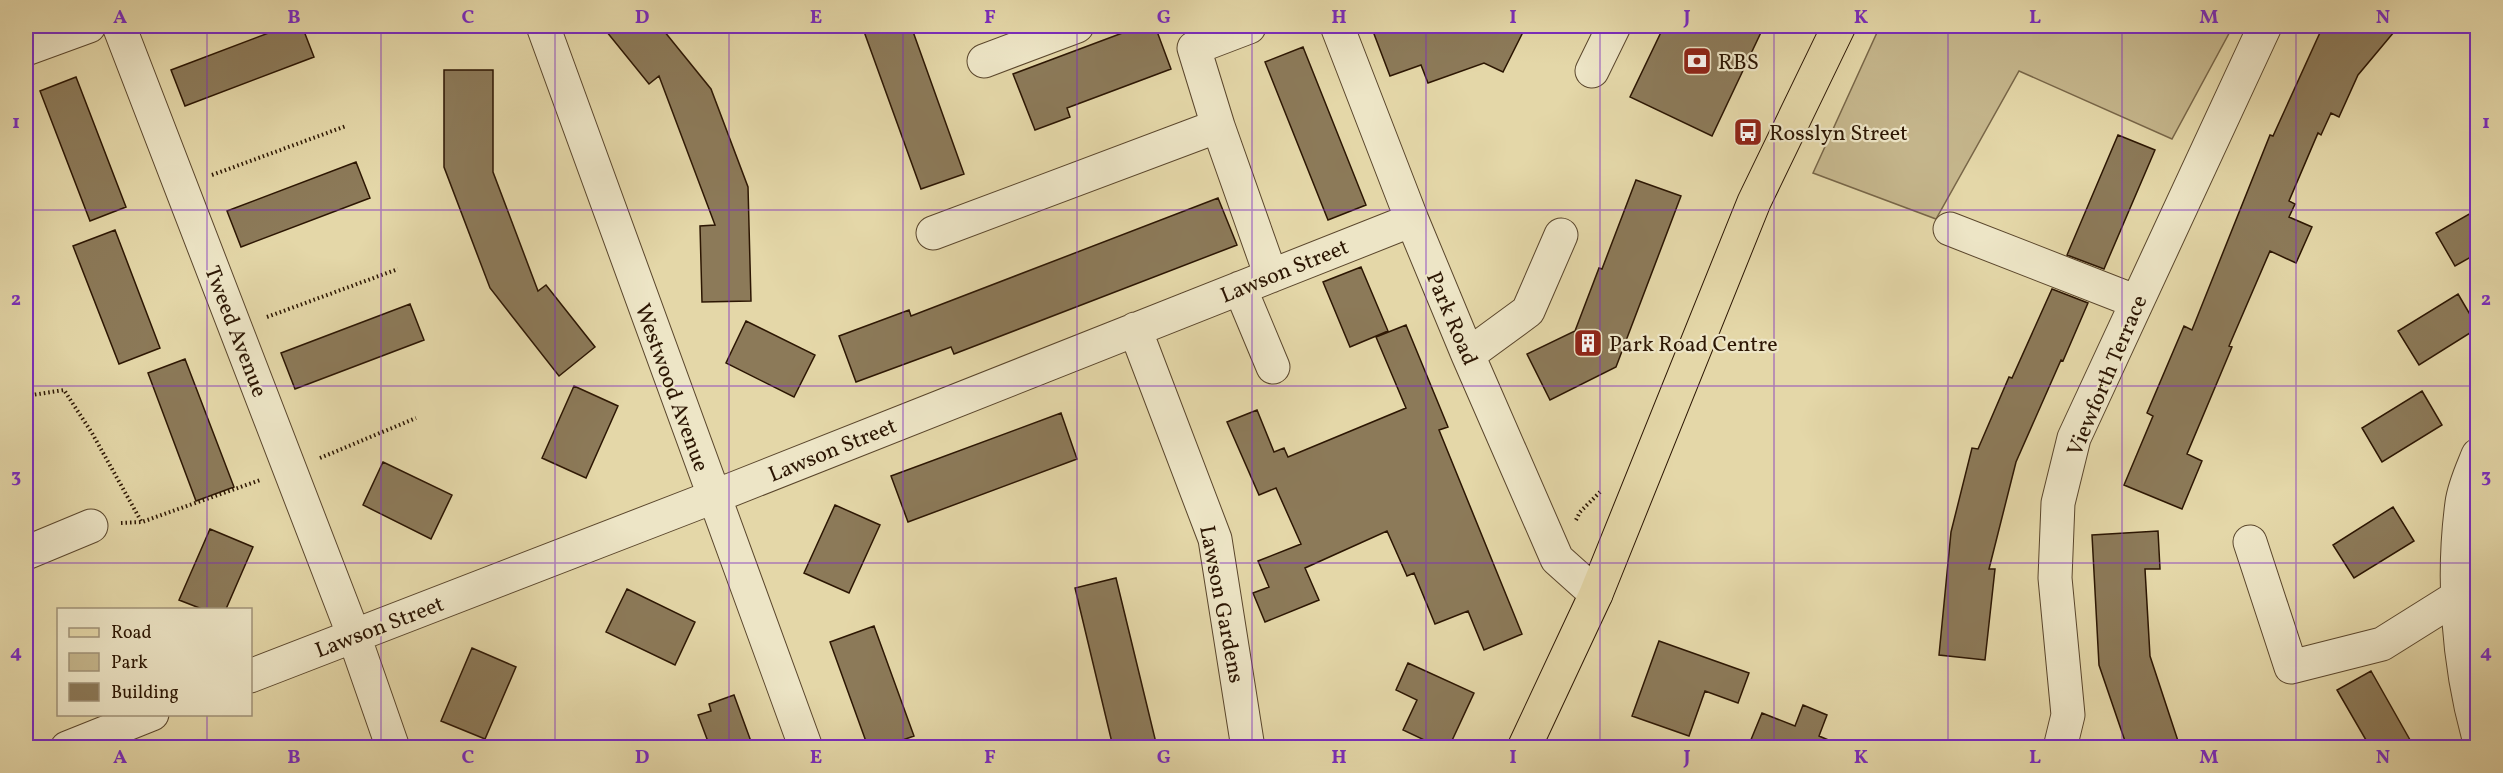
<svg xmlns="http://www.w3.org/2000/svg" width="2503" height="773" font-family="Vollkorn,serif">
<rect width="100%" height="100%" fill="#e4d7a8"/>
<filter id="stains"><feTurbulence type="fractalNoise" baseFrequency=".00333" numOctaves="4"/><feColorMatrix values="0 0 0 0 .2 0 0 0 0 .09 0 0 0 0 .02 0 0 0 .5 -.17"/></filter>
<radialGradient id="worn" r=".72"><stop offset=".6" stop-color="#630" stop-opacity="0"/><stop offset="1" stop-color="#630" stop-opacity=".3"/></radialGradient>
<path fill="#c5b68c" stroke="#786648" stroke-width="1.5" d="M 1880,26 L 2233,26 L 2172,139 L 2019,71 L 1936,219 L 1813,173 Z"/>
<path fill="#8c7a59" stroke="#2c1603" stroke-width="1.5" d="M 287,26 L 302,26 L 314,57 L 185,106 L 171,70 Z
M 602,26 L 660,26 L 711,89 L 748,187 L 751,301 L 702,302 L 700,226 L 715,225 L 659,76 L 649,84 Z
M 862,26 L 911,26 L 964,174 L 921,189 Z
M 1141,26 L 1155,26 L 1171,69 L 1067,108 L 1070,117 L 1035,130 L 1013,74 Z
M 1371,26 L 1526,26 L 1503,72 L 1484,63 L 1428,83 L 1421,65 L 1390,76 Z
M 1664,26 L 1764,26 L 1712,136 L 1630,97 Z
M 2323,26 L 2399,26 L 2358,75 L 2339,117 L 2331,113 L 2321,135 L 2318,133 L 2289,201 L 2295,204 L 2289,217 L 2312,227 L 2296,263 L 2270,251 L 2229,346 L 2232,347 L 2187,454 L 2202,461 L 2182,509 L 2124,485 L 2153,416 L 2147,413 L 2184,326 L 2192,330 L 2270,135 L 2273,136 Z
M 1303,47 L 1366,205 L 1328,220 L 1265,62 Z
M 444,70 L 493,70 L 493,172 L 538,291 L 546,285 L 595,347 L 559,376 L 490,288 L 444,167 Z
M 76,77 L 126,207 L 90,221 L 40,91 Z
M 2118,135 L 2155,150 L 2104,269 L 2067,255 Z
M 356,162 L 370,198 L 241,247 L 227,211 Z
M 1636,180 L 1681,196 L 1616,367 L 1550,400 L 1527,354 L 1575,331 L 1599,268 L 1602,269 Z
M 1218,198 L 1237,245 L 954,354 L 951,347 L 856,382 L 839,336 L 909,310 L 911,316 Z
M 2478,209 L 2478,253 L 2455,266 L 2436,233 Z
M 115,230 L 160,348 L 119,364 L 73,246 Z
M 1361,267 L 1388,331 L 1350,347 L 1323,282 Z
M 2052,289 L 2088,303 L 2063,361 L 2061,360 L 2016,462 L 1989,569 L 1995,569 L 1985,660 L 1939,655 L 1951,532 L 1972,448 L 1978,449 L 2009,377 L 2012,378 Z
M 2458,294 L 2478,328 L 2419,365 L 2398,331 Z
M 410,304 L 424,340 L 295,389 L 281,353 Z
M 746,321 L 815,355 L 794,397 L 726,363 Z
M 1406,325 L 1448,427 L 1439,430 L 1522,634 L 1484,650 L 1468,611 L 1435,624 L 1414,573 L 1407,576 L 1387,531 L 1305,568 L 1319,600 L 1265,622 L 1253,593 L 1269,587 L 1258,561 L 1301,544 L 1276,488 L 1259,495 L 1227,422 L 1257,410 L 1274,452 L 1284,448 L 1288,457 L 1406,408 L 1376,337 Z
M 185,359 L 234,487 L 196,501 L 148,373 Z
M 574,386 L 618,406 L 586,478 L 542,458 Z
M 2422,391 L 2442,425 L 2382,462 L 2362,428 Z
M 1061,413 L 1077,459 L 908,522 L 891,476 Z
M 383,462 L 452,495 L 431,539 L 363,505 Z
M 835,505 L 880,525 L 849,593 L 804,573 Z
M 2393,507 L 2414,541 L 2354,578 L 2333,545 Z
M 210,529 L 253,547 L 226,609 L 202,609 L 179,600 Z
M 2158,531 L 2160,569 L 2145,569 L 2150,656 L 2180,747 L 2127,747 L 2099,665 L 2092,535 Z
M 1116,578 L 1157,747 L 1113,747 L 1075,588 Z
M 627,589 L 695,622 L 675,665 L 606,632 Z
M 874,626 L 914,736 L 883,747 L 868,747 L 830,642 Z
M 1659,641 L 1749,673 L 1738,703 L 1705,691 L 1689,736 L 1632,716 Z
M 472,648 L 516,667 L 485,739 L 441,721 Z
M 1408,663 L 1474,693 L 1449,747 L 1439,747 L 1403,730 L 1417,700 L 1396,690 Z
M 2371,671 L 2414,747 L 2370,747 L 2337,690 Z
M 734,695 L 753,747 L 710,747 L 698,715 L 711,711 L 709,704 Z
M 1803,705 L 1827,715 L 1819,736 L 1845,747 L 1748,747 L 1762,713 L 1795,726 Z"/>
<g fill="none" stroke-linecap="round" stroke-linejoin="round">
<g stroke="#5a462c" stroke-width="35">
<path id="minor" d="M 119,26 L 354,636 L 393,748
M 543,26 L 806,748
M 1337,26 L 1412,220 L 1468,355 L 1557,559 L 1596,594
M 26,49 L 89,26
M 984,61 L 1077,26
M 1592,71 L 1614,26
M 1218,126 L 1194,48 L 1249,27
M 1950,229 L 2137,302
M 933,233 L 1218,126 L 1271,276
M 1240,288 L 1273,367
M 1135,329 L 1215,539 L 1248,748
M 1468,355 L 1528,311 L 1561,235
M 2478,455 C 2472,470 2464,487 2462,503 C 2452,577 2458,662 2478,735
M 2250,542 L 2291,667 L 2382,644 L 2457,597
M 26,553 L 91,526
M 250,676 L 713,497 L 1412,220
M 67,748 L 152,714
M 2060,748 L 2068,715 L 2055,578 L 2058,503 L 2074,438 L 2265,26"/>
</g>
<g stroke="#2c1603" stroke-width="35">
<path id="major" d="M 1524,748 L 1596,594 L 1754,202 L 1839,26"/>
</g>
<path stroke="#2c1603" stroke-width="4" stroke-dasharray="1.5 3" stroke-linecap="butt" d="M 212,175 L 346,126
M 267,317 L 398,269
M 26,396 L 64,390 L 92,433 L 141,521
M 320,458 L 416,418
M 1576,520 L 1580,512 L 1600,492
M 121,523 L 142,522 L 260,480"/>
<use href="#minor" stroke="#ede5c6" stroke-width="33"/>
<use href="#major" stroke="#e4d7a8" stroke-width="33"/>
</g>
<path fill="none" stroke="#7b2cbf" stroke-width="1.5" stroke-opacity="0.55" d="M 207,26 L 207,610M 381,26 L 381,748M 555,26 L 555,748M 729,26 L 729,748M 903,26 L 903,748M 1077,26 L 1077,748M 1252,26 L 1252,748M 1426,26 L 1426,748M 1600,26 L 1600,748M 1774,26 L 1774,748M 1948,26 L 1948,748M 2122,26 L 2122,748M 2296,26 L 2296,748M 26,210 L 2478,210M 26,386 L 2478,386M 26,563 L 2478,563M 207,714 L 207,748"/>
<defs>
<g id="bank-square" transform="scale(1.5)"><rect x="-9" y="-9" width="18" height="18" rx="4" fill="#8f2418" stroke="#ede5c6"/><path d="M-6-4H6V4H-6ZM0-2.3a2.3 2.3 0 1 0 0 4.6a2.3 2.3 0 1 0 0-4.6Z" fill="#fff"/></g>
<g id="bus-square" transform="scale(1.5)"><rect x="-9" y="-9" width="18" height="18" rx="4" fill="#8f2418" stroke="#ede5c6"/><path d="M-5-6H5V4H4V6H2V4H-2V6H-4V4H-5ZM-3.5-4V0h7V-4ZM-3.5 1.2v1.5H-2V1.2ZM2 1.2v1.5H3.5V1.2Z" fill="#fff"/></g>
<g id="building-square" transform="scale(1.5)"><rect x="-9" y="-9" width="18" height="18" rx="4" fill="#8f2418" stroke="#ede5c6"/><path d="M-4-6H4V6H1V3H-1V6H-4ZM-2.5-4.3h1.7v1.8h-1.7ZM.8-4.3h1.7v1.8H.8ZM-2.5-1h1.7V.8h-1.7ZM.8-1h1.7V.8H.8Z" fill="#fff"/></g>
</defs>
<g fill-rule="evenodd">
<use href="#bank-square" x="1697" y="61"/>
<use href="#bus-square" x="1748" y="132"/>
<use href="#building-square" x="1588" y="343"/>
</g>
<g text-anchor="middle" stroke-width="4.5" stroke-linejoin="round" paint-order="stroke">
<g font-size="22" fill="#2c1603" stroke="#ede5c6" text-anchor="start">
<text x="1718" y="69">RBS</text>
<text x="1769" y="140">Rosslyn Street</text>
<text x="1609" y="351">Park Road Centre</text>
</g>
<g font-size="22" fill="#2c1603" stroke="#ede5c6">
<text transform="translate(1284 270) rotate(-22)" y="8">Lawson Street</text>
<text transform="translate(1453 318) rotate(67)" y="8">Park Road</text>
<text transform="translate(237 331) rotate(69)" y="8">Tweed Avenue</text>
<text transform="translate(2106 375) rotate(-67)" y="8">Viewforth Terrace</text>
<text transform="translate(673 387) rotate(70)" y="8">Westwood Avenue</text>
<text transform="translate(832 449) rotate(-22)" y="8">Lawson Street</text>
<text transform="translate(1223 604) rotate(79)" y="8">Lawson Gardens</text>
<text transform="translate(379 626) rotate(-21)" y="8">Lawson Street</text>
</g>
</g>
<rect width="2503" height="773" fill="none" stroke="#e4d7a8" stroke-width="66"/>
<rect x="57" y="608" width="195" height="108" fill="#ede5c6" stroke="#a09278" stroke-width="1.5"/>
<rect x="69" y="628" width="30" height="9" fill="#e4d7a8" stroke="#a09278" stroke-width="1.5"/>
<text x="111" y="638" font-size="18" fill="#2c1603">Road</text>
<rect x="69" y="653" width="30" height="18" fill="#c5b68c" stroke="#a09278" stroke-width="1.5"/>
<text x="111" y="668" font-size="18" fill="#2c1603">Park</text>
<rect x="69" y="683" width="30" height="18" fill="#8c7a59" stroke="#a09278" stroke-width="1.5"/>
<text x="111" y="698" font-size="18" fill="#2c1603">Building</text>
<rect x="33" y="33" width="2437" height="707" fill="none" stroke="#7b2cbf" stroke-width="2"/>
<g font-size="20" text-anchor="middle" font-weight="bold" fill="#7b2cbf">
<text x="120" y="23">A</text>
<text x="294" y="23">B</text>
<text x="468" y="23">C</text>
<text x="642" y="23">D</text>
<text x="816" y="23">E</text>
<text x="990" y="23">F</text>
<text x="1164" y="23">G</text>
<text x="1339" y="23">H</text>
<text x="1513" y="23">I</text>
<text x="1687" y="23">J</text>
<text x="1861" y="23">K</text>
<text x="2035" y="23">L</text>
<text x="2209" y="23">M</text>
<text x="2383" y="23">N</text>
<text x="16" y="128">1</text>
<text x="2486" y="128">1</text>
<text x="16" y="305">2</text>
<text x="2486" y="305">2</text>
<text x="16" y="482">3</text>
<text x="2486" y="482">3</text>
<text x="16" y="658">4</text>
<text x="2486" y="658">4</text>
<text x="120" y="763">A</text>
<text x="294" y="763">B</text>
<text x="468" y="763">C</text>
<text x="642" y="763">D</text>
<text x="816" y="763">E</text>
<text x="990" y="763">F</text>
<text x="1164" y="763">G</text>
<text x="1339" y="763">H</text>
<text x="1513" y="763">I</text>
<text x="1687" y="763">J</text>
<text x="1861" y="763">K</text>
<text x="2035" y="763">L</text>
<text x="2209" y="763">M</text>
<text x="2383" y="763">N</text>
</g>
<rect width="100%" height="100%" filter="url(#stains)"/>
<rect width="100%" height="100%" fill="url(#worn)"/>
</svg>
